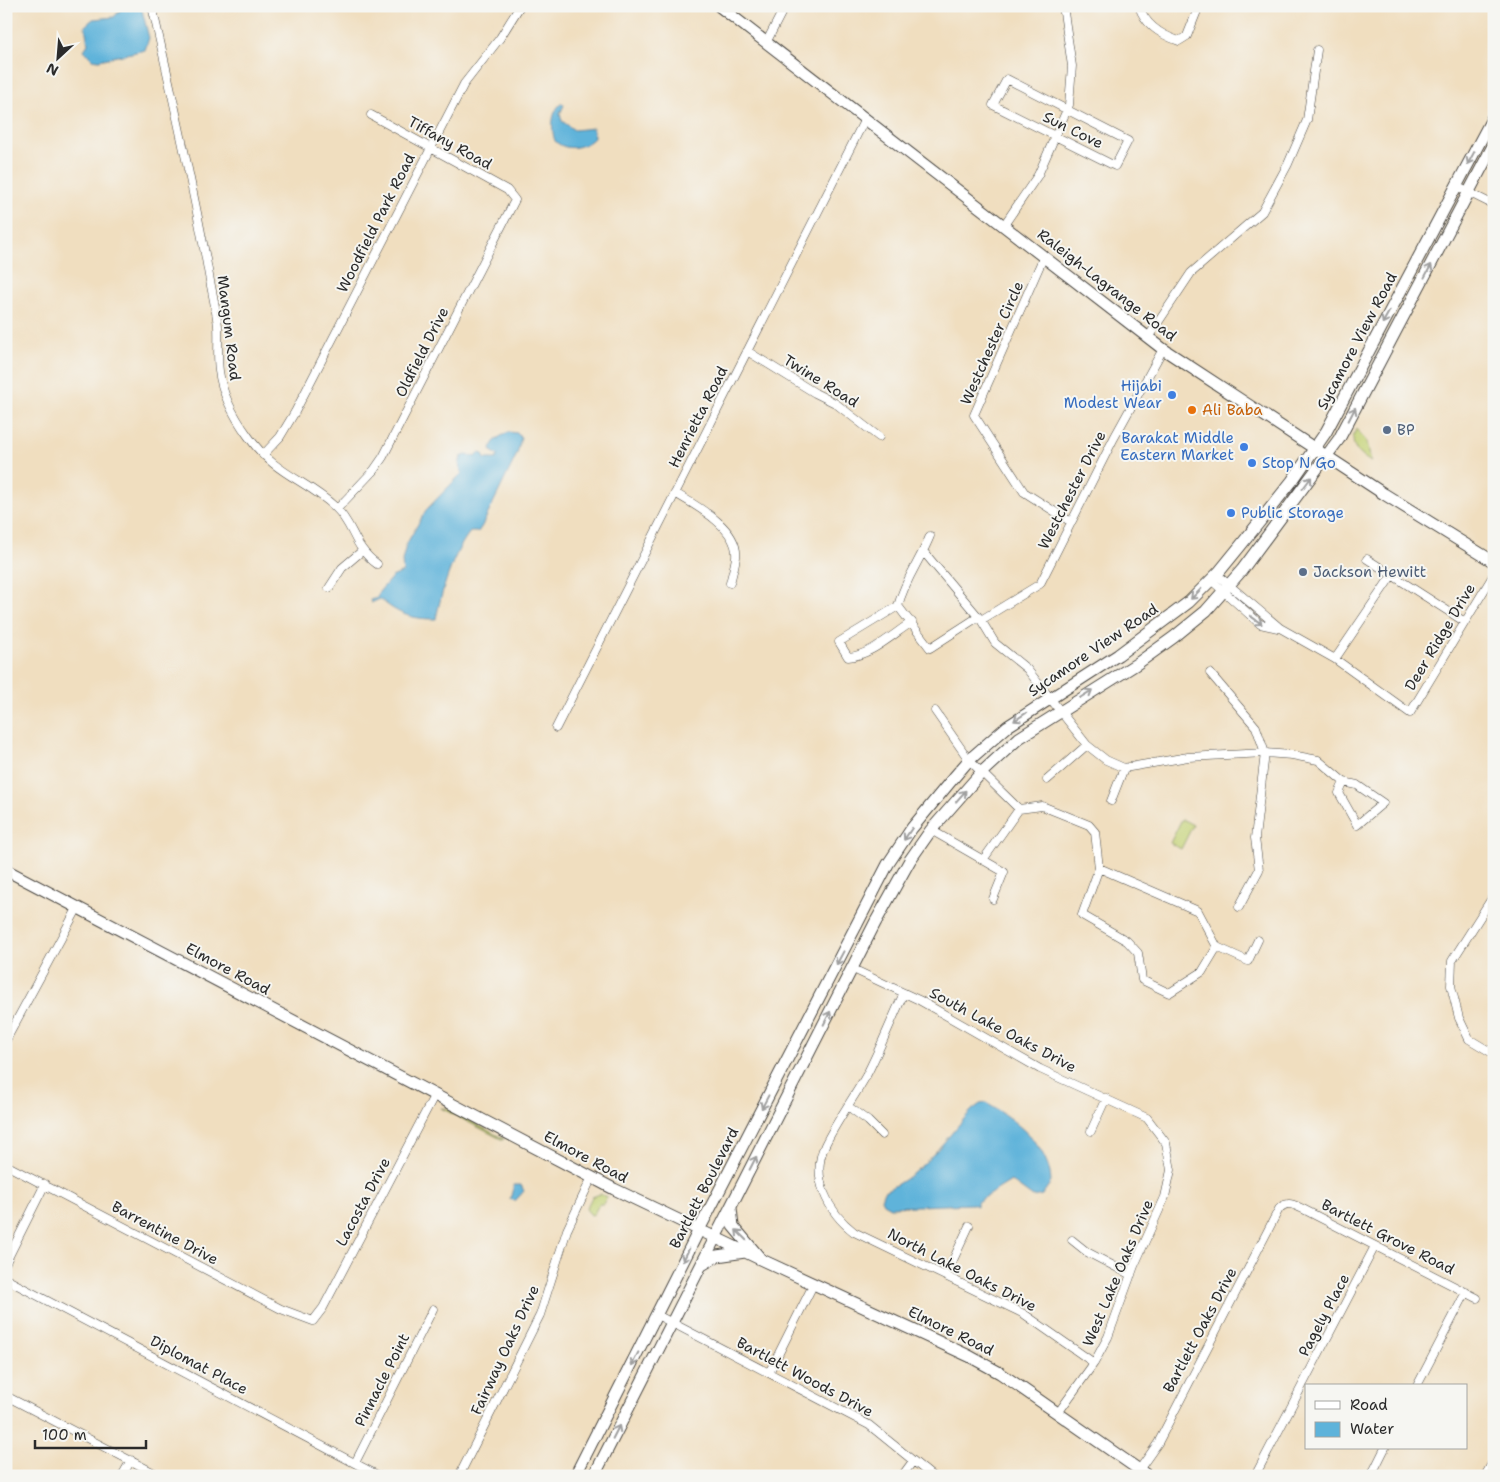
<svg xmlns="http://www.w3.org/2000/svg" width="1500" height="1482" font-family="'Shantell Sans',sans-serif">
<rect width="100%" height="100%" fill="#f6f6f2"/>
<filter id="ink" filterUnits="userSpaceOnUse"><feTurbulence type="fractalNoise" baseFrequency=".02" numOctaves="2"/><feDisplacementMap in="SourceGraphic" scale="10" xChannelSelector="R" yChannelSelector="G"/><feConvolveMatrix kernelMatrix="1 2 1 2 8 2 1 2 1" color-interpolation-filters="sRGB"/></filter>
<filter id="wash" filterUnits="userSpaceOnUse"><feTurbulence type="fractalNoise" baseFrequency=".0096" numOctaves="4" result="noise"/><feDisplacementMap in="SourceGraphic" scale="20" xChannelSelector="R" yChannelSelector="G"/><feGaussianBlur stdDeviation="1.12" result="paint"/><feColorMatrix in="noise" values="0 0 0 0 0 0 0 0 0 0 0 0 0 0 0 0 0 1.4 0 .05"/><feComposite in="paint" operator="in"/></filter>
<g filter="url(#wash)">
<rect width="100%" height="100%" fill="#f0debf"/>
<path fill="#c3d173" stroke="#777e4f" d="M 1356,429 L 1367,442 L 1371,462 C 1358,454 1348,445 1356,429 Z
M 1182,819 L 1193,825 L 1181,849 L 1170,843 Z
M 441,1108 L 448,1109 L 504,1139 L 503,1140 Z
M 600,1194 L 607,1197 L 603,1204 L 599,1204 L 594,1214 L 591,1215 L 586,1209 L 592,1197 Z"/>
<path fill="#5eb3da" stroke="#446f82" d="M 124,6 L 141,6 L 149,38 L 145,50 L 99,60 L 92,59 L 84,50 L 88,44 L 85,26 L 93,19 L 114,17 Z
M 562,103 L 564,105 L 560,114 L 562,121 L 574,130 L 593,128 L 594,138 C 584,148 566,152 555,141 C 551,129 551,111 562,103 Z
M 509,432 L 517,433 L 521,438 L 517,454 L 482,526 L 478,532 L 470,532 C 453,553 441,593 436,619 C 412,619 399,615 380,599 L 371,603 L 370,600 L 377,598 L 379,592 L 392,577 L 403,572 L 402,561 L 406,545 L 426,510 L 462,473 L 459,465 L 461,457 L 466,455 L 476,457 L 479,453 L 483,454 L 485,459 L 496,459 L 498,455 L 491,451 C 491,440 501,436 509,432 Z
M 986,1103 C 1014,1119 1050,1146 1051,1182 L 1042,1195 L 1033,1197 L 1011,1181 L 977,1202 L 977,1206 L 972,1204 L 890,1207 L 883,1203 L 881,1199 L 884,1191 C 923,1174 944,1140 972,1110 L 980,1104 Z
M 514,1185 L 521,1185 L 524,1191 L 515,1201 L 510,1199 Z"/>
</g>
<g filter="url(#ink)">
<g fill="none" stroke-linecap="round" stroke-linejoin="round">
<g stroke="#494641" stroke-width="9">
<path id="street" d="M 152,6 C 172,94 192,181 208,270 C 211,288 216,307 218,326 C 219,341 217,356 219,371 C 222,394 235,418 248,436 C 275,475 305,479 335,507 C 355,526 352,546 377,564
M 1139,6 C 1145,25 1161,35 1179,41 L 1187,36 L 1199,6
M 766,43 L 785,6
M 1007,79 L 1128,141 L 1115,166 L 993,105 Z
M 1456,186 L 1494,205
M 1004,225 L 1038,175 L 1069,105 L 1072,66 L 1063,6
M 1044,256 L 974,415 L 1024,492 L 1071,522
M 1149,336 L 1191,273 L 1262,212 L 1288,164 L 1307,120 L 1317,50
M 747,351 L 815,393 L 835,403 L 879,437
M 263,455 L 280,437 L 295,412 L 464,84 L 500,38 L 520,6
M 675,493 C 695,505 739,528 736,557 C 735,565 732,575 730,583
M 337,509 L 374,470 L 383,457 L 515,200 L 507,190 L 371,115
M 923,551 L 981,620 L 995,643 L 1027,669 L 1087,745 L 1106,760 L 1124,768 L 1188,757 L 1265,753 L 1292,755 L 1318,760 L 1344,782 L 1339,793 L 1357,825 L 1383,803 L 1357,785 L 1344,782
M 1367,559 L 1465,622
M 1216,574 L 1280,628 L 1335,659 L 1410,713 L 1494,574
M 1211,580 L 1260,624 L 1278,628
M 329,588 L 342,568 L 362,551
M 898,606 L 930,648 L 978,617
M 981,620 L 1040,584 L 1114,438 L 1163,349
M 912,622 C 893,634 870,656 848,657 L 839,642 L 898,606 C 905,579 920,561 930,536
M 1335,659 L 1392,575
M 1210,673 L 1256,727 L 1265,753 L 1255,838 L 1259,870 L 1239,907
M 935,711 L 969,760 L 1019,809 L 1042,806 L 1089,825 L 1095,832 L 1099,868 L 1082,915 L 1127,941 L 1138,953 L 1142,980 L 1169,993 L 1202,972 L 1217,947
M 556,728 L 865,119
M 1047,780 L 1087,745
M 1111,801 L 1124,768
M 931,830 L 1004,872 L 993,899
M 983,860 L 1019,809
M 1099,868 L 1198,911 L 1217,947
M 1494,895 L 1452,961 L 1451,986 L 1459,1018 L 1469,1039 L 1494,1054
M 1217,947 L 1248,961 L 1258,940
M 853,969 L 919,1000 L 1040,1069 L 1147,1118 L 1166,1143 L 1171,1170 L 1165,1197 L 1134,1266 L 1108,1337 L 1094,1363 L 1058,1413
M 904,993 C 891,1021 880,1049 866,1076 C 853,1099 836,1122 825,1145 C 810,1177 828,1212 854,1232 L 1024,1314 L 1094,1363
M 6,1040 L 78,907
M 849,1107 L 868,1121 L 882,1135
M 1091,1131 L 1106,1098
M 6,1165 L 281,1309 L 313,1321 L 323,1308 L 435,1094
M 1072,1240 L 1087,1252 L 1131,1275
M 6,1262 L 45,1184
M 946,1275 L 969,1226
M 6,1279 L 379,1476
M 657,1315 L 869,1425 L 932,1476
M 769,1373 L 814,1283
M 1417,1386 L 1466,1292
M 6,1396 L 160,1476
M 355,1463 L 433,1309
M 1139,1470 L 1158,1443 L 1279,1209 C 1287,1200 1294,1205 1303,1209 L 1477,1298
M 122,1476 L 131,1460
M 459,1476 L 540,1315 L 567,1230 L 592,1177
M 902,1476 L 913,1461
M 1255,1476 L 1375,1246
M 1371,1476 L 1385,1448
M 1485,1476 L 1494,1460"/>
</g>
<g stroke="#494641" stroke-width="13">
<path id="secondary" d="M 719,6 L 1163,349 L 1384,494 L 1494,562
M 6,870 L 614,1189 L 762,1260 L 969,1356 L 1000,1373 L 1148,1476
M 731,1208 L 733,1226 L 759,1257
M 702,1265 L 717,1256 L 745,1252
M 575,1476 L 701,1226 L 888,864 L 912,828 L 950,782 L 969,760 L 1008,726 L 1118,655 L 1189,602 L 1219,572 L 1241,545 L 1292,481 L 1326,432 L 1494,115
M 594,1476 L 875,923 L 910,860 L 931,830 L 981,773 L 1019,738 L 1138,663 L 1174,637 L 1206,611 L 1242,570 L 1339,439 L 1494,144"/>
</g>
<use href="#street" stroke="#fff" stroke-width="8"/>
<use href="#secondary" stroke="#fff" stroke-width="11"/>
</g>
<defs><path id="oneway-shaft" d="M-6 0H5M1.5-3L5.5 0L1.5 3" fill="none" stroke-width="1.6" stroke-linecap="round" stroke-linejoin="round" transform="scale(1.25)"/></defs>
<g stroke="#a0a0a0">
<use href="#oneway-shaft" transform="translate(1471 158) rotate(118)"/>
<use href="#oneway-shaft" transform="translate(1428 271) rotate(-62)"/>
<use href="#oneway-shaft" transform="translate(1386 317) rotate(119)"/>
<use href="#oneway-shaft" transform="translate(1352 414) rotate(-63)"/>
<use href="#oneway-shaft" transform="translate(1307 483) rotate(-53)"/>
<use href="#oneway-shaft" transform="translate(1196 594) rotate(135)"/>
<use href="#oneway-shaft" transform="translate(1256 620) rotate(36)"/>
<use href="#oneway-shaft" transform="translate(1086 694) rotate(-32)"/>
<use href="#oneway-shaft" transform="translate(1020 717) rotate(146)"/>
<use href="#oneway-shaft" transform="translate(961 796) rotate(-49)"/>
<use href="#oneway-shaft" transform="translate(908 834) rotate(124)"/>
<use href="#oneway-shaft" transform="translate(840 958) rotate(118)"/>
<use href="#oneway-shaft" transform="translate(827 1018) rotate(-63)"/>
<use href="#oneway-shaft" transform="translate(765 1102) rotate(118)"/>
<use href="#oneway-shaft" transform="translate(753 1163) rotate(-63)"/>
<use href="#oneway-shaft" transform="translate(741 1235) rotate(-135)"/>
<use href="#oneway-shaft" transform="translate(686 1255) rotate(116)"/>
<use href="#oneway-shaft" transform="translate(635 1359) rotate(117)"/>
<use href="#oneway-shaft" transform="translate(616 1432) rotate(-63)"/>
</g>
</g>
<g fill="#3f7fe0" stroke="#f6f6f2" stroke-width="2">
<circle cx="1172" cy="395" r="5"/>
<circle cx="1244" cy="447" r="5"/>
<circle cx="1252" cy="463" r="5"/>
<circle cx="1231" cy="513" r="5"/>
</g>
<circle fill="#e8710a" stroke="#f6f6f2" stroke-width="2" cx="1192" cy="410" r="5"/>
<g fill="#5c6f8a" stroke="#f6f6f2" stroke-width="2">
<circle cx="1387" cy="430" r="5"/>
<circle cx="1303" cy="572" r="5"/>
</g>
<g text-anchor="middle" stroke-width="4" stroke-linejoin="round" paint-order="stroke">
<g font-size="15" fill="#2b2b2b" stroke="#f6f6f2">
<text transform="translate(1073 130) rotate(26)" y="5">Sun Cove</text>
<text transform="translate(450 143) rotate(29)" y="5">Tiffany Road</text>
<text transform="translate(376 223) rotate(-63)" y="5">Woodfield Park Road</text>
<text transform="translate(1107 285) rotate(38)" y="5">Raleigh-Lagrange Road</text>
<text transform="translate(229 328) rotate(83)" y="5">Mangum Road</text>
<text transform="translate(1357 341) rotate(-62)" y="5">Sycamore View Road</text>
<text transform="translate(992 343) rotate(-66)" y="5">Westchester Circle</text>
<text transform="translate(422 352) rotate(-63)" y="5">Oldfield Drive</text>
<text transform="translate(821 381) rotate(32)" y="5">Twine Road</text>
<text transform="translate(698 417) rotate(-63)" y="5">Henrietta Road</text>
<text transform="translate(1072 490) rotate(-63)" y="5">Westchester Drive</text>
<text transform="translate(1440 637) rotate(-59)" y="5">Deer Ridge Drive</text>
<text transform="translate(1093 650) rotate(-34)" y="5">Sycamore View Road</text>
<text transform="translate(228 969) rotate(28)" y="5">Elmore Road</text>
<text transform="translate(1003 1030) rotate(28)" y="5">South Lake Oaks Drive</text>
<text transform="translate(586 1157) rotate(28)" y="5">Elmore Road</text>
<text transform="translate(704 1188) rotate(-63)" y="5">Bartlett Boulevard</text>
<text transform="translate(363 1202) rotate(-62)" y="5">Lacosta Drive</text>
<text transform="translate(165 1233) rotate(28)" y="5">Barrentine Drive</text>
<text transform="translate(1388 1237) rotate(27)" y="5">Bartlett Grove Road</text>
<text transform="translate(962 1270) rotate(27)" y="5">North Lake Oaks Drive</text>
<text transform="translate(1118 1273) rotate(-67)" y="5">West Lake Oaks Drive</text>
<text transform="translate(1324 1315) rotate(-62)" y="5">Pagely Place</text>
<text transform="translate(1200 1330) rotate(-62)" y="5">Bartlett Oaks Drive</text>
<text transform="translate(951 1331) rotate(26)" y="5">Elmore Road</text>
<text transform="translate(505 1350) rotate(-65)" y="5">Fairway Oaks Drive</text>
<text transform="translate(199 1365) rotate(28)" y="5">Diplomat Place</text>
<text transform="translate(805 1377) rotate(28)" y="5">Bartlett Woods Drive</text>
<text transform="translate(382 1380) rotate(-63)" y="5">Pinnacle Point</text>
</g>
<g font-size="15" fill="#366cbe" stroke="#f6f6f2" text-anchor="end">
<text x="1162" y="391">Hijabi<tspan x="1162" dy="17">Modest Wear</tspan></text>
<text x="1234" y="443">Barakat Middle<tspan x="1234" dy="17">Eastern Market</tspan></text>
<text x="1262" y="468" text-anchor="start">Stop N Go</text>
<text x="1241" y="518" text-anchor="start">Public Storage</text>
</g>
<g font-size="15" fill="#c56008" stroke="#f6f6f2" text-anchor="start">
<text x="1202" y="415">Ali Baba</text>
</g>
<g font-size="15" fill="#4e5e75" stroke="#f6f6f2" text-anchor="start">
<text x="1397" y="435">BP</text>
<text x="1313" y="577">Jackson Hewitt</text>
</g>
</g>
<rect width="1500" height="1482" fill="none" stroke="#f6f6f2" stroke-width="25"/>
<rect x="1305" y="1384" width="162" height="65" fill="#f6f6f2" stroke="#a5a5a2"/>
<rect x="1315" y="1401" width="25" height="8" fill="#ffffff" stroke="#a5a5a2"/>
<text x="1350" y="1410" font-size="15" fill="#2b2b2b">Road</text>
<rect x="1315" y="1422" width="25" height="15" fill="#5eb3da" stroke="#a5a5a2"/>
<text x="1350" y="1434" font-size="15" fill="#2b2b2b">Water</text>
<g transform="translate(58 58) rotate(206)" stroke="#f6f6f2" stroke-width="4" paint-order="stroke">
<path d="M0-4L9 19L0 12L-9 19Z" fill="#2b2b2b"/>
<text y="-8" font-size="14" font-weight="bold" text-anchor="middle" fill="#2b2b2b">N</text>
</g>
<path d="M35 1440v8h111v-8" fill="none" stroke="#2b2b2b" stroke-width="2.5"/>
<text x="42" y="1440" font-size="15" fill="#2b2b2b" stroke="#f6f6f2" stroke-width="4" paint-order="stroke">100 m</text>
</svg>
